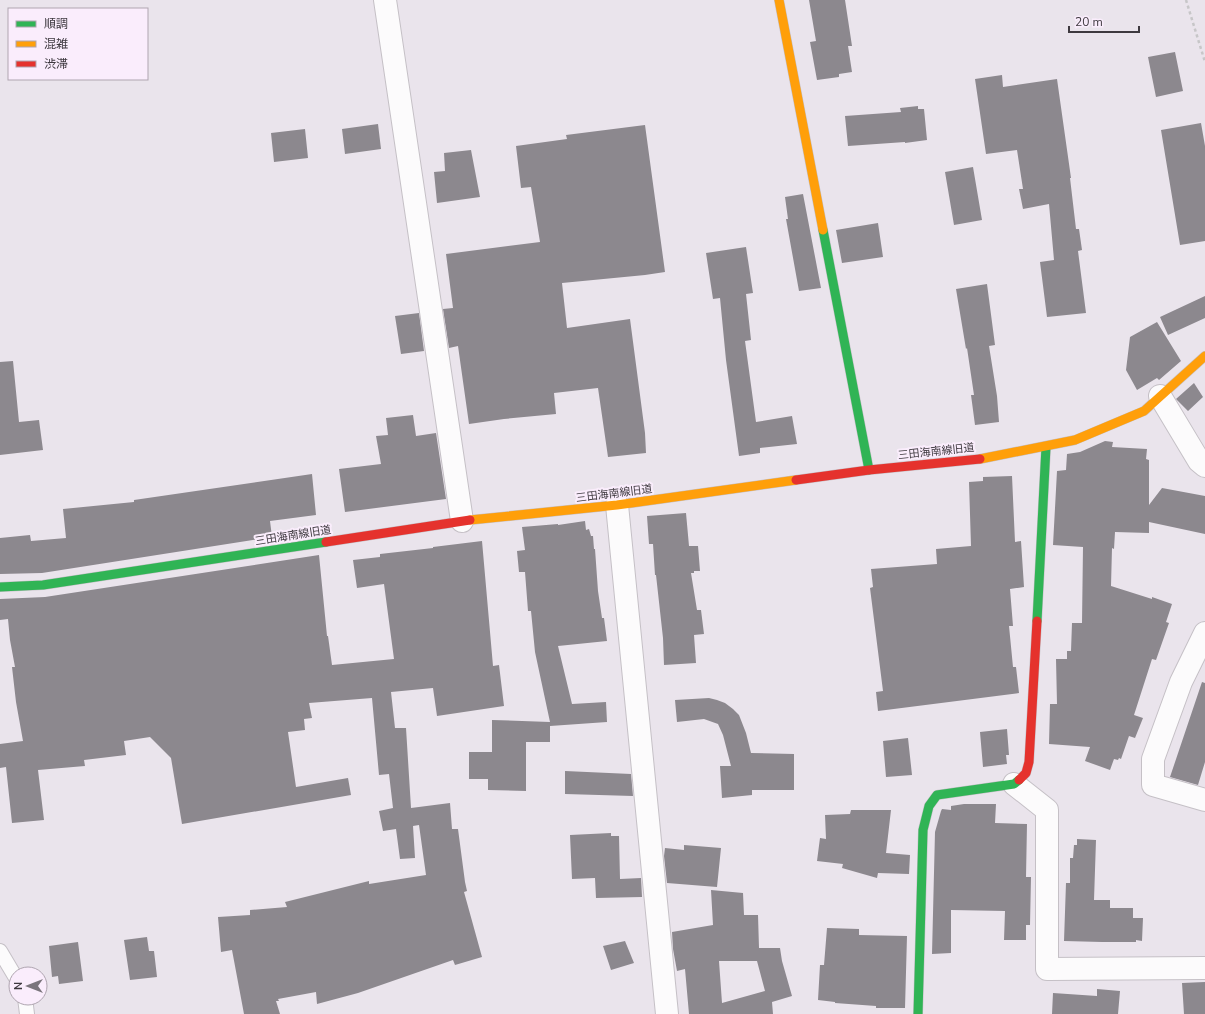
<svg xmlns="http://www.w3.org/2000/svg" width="1205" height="1014" font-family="'Nunito Sans','Noto Sans JP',sans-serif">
<rect width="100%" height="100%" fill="#eae4ec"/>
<path fill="#8c888e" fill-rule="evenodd" d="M 809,0 L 845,0 L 852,46 L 848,46 L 852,72 L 839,74 L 839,77 L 817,80 L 810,42 L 816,41 Z
M 1175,52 L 1183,91 L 1156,97 L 1148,57 Z
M 1002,75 L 1003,87 L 1057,79 L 1071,178 L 1070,178 L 1076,229 L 1079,229 L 1082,250 L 1078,251 L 1086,313 L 1047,317 L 1040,262 L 1054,260 L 1049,204 L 1023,209 L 1019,189 L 1023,189 L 1017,150 L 986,154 L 975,79 Z
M 918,106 L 918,109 L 924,109 L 927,140 L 905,143 L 905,142 L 848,146 L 845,116 L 901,112 L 900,108 Z
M 1201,123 L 1205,146 L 1205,241 L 1180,245 L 1161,130 Z
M 378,124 L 381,149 L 345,154 L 342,129 Z
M 645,125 L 665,272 L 645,275 L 562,283 L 567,328 L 630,319 L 645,433 L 646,453 L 608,457 L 598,388 L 554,393 L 556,414 L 504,419 L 469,424 L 458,346 L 449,348 L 443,309 L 453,308 L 446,254 L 540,242 L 531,187 L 521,188 L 516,146 L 567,139 L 566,135 Z
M 305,129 L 308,158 L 274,162 L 271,133 Z
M 471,150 L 480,197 L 437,203 L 434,172 L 445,171 L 444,153 Z
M 973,167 L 982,220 L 954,225 L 945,172 Z
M 803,194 L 821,288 L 799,291 L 786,219 L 788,219 L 785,197 Z
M 878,223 L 883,257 L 842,263 L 836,230 Z
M 746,247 L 753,293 L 746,294 L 751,340 L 745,341 L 756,422 L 792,416 L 797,444 L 760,448 L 760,453 L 739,456 L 726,360 L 720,298 L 713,299 L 706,253 Z
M 987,284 L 995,345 L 989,346 L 997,396 L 999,422 L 975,425 L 971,395 L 974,395 L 967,348 L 966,349 L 956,289 Z
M 1205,296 L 1205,318 L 1168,335 L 1160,317 Z
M 419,313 L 424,351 L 401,354 L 395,316 Z
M 1157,322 L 1181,361 L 1159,380 L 1157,378 L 1137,390 L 1126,370 L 1130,337 Z
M 13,361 L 19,422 L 39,420 L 43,450 L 0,455 L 0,362 Z
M 1194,383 L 1203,397 L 1188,411 L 1176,399 Z
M 413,415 L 416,436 L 436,433 L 446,499 L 345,512 L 339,469 L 381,464 L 376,436 L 388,435 L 386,418 Z
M 1105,441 L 1113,442 L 1112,447 L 1147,449 L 1146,459 L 1149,460 L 1149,505 L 1162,488 L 1205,496 L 1205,534 L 1149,522 L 1149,533 L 1115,532 L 1114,549 L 1112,548 L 1111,586 L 1152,599 L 1152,597 L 1172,604 L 1166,622 L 1169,623 L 1156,660 L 1152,659 L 1134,715 L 1143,718 L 1135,738 L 1129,736 L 1121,759 L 1119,758 L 1118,760 L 1114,759 L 1110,770 L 1085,761 L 1090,747 L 1049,744 L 1050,704 L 1057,704 L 1056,659 L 1067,659 L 1067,651 L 1071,651 L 1072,623 L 1082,623 L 1083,547 L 1053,545 L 1057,471 L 1066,470 L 1067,454 L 1080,452 Z
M 312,474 L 316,515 L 270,521 L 272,537 L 42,573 L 0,574 L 0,538 L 30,535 L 31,541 L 66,538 L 63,509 L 134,502 L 134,500 Z
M 1012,476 L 1015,542 L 1021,541 L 1024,587 L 1010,589 L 1013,626 L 1009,626 L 1013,667 L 1016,667 L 1019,693 L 878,711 L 876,692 L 883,691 L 870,588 L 873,587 L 871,569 L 937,564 L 936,549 L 971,546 L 969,482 L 983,481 L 983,477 Z
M 686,513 L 689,546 L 698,546 L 700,571 L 694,571 L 694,573 L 691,573 L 697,610 L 701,610 L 704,634 L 694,635 L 696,663 L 664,665 L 663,638 L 656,575 L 655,575 L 653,544 L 649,544 L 647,516 Z
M 585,521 L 586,530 L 589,529 L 591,536 L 593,536 L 594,549 L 595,549 L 598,591 L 602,618 L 604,618 L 607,641 L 558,646 L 572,704 L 606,702 L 607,722 L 550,726 L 550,725 L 550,742 L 526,742 L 526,791 L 488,790 L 488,779 L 469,779 L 469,752 L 492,752 L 492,720 L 550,722 L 535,652 L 531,611 L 528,611 L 525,572 L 519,572 L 517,551 L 525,550 L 522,527 L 558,524 L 558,525 Z
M 482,541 L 493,666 L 499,665 L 504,706 L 437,716 L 433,688 L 391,692 L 395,728 L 406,728 L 411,808 L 450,803 L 452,829 L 458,829 L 465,882 L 467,891 L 464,892 L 482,957 L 455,965 L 453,960 L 358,993 L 317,1004 L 316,992 L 278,999 L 279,1001 L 276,1001 L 280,1014 L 244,1014 L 232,950 L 221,952 L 218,917 L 250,915 L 250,910 L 287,907 L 285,902 L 369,881 L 369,884 L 426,875 L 419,825 L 413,826 L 415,858 L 400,859 L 396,829 L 383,831 L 379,811 L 393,808 L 389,774 L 379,775 L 372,698 L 309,703 L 312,718 L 304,719 L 305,730 L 288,732 L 296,787 L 348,778 L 351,795 L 182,824 L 171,758 L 150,737 L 124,741 L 126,755 L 84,760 L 85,766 L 38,770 L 44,820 L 12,823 L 6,767 L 0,768 L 0,744 L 23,741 L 16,702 L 12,667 L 15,667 L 10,640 L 8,619 L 0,620 L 0,599 L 45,597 L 319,555 L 327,636 L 328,636 L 332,665 L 394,659 L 384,584 L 357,588 L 353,560 L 380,557 L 380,554 L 433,548 L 433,547 Z
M 1202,682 L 1205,683 L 1205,762 L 1198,785 L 1170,777 Z
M 709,698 L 717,700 L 725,703 L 733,709 L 739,715 L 746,733 L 751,753 L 794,754 L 794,790 L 752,790 L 752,795 L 722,798 L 720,766 L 731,766 L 723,735 L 718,724 L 704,719 L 677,722 L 675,700 Z
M 1007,729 L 1009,755 L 1006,755 L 1007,764 L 983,767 L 980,732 Z
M 908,738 L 912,775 L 886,777 L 883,741 Z
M 565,771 L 631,774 L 633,796 L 565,794 Z
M 964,804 L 996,804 L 995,823 L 1027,824 L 1026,877 L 1031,877 L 1030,925 L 1026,925 L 1026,940 L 1004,940 L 1005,911 L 951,910 L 951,953 L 932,954 L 935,832 L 941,811 L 942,809 L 951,810 L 951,806 Z
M 851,810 L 891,810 L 886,853 L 910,855 L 909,874 L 878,873 L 877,878 L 842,868 L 843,864 L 817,861 L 820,838 L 826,839 L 825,815 L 850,814 Z
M 611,833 L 611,836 L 619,836 L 620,879 L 641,878 L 642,897 L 596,898 L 595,878 L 572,879 L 570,835 Z
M 1077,839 L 1096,840 L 1094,900 L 1110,900 L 1110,908 L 1133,908 L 1133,918 L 1143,918 L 1142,941 L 1136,940 L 1136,942 L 1102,942 L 1064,941 L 1066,883 L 1070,883 L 1070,858 L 1073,858 L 1074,845 L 1077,845 Z
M 684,845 L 721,848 L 717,887 L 667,883 L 664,856 L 665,848 L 684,850 Z
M 711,890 L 743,893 L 744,915 L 758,915 L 759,948 L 780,948 L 782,961 L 792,996 L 772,1002 L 773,1014 L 689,1014 L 685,969 L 677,971 L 673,949 L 672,932 L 713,925 ZM 719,961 L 757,961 L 765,991 L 722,1003 Z
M 827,928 L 859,929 L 859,935 L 907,936 L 905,1008 L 876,1008 L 876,1006 L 835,1003 L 835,1002 L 818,1000 L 820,965 L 824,965 Z
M 147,937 L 149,951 L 154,951 L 157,977 L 130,980 L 124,940 Z
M 625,941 L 634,963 L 611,970 L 603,946 Z
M 78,942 L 83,981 L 59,984 L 58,976 L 52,977 L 49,946 Z
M 1205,982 L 1205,1014 L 1184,1014 L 1182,983 Z
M 1097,989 L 1120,991 L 1118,1014 L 1052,1014 L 1053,993 L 1097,996 Z"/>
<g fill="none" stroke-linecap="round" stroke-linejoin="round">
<g stroke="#c5c0c6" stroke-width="16">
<path id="lane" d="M 0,951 L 16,978
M 25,998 L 27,1014"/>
</g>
<g stroke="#c5c0c6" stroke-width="24">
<path id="street" d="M 385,0 L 462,521
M 1160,396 L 1199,461 L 1205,466
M 617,505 L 667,1014
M 1205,633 L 1181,682 L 1153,759 L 1153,785 L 1205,800
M 1014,784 L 1047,810 L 1047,969 L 1205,968"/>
</g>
<g stroke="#c5c0c6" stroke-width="10">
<path id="fast" d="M 823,230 L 869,470
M 0,587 L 43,585 L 326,542
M 1037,621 L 1046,447
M 918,1014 L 923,830 L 929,806 L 937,795 L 1014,784 L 1019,780"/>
</g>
<g stroke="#c5c0c6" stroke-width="10">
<path id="slow" d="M 779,0 L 823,230
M 980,459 L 1075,440 L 1144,411 L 1205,356
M 470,520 L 617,505 L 796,480"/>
</g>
<g stroke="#c5c0c6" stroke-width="10">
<path id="jam" d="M 796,480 L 869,470 L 980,459
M 326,542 L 470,520
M 1019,780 L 1026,773 L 1029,762 L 1037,621"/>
</g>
<path stroke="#c7c6c8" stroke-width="2.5" stroke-dasharray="3 3" stroke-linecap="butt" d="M 1186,0 L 1205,62"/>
<use href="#lane" stroke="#fcfbfc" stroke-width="14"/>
<use href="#street" stroke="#fcfbfc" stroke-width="22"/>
<use href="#fast" stroke="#30b455" stroke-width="9"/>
<use href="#slow" stroke="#ff9f0a" stroke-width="9"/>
<use href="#jam" stroke="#e5322d" stroke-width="9"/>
</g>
<g text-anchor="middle" stroke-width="4" stroke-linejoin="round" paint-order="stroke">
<g font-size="11" fill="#3e393f" stroke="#faedfc">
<text transform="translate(936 451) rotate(-6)" y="4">三田海南線旧道</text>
<text transform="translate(614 493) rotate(-7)" y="4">三田海南線旧道</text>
<text transform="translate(293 535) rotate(-9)" y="4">三田海南線旧道</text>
</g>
</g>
<rect x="8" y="8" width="140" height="72" fill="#faedfc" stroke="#afa5b0"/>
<rect x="16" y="21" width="20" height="6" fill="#30b455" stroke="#afa5b0"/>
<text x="44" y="28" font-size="12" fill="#3e393f">順調</text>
<rect x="16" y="41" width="20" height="6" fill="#ff9f0a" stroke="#afa5b0"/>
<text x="44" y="48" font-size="12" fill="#3e393f">混雑</text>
<rect x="16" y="61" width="20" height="6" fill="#e5322d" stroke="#afa5b0"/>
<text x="44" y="68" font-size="12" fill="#3e393f">渋滞</text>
<g transform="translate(28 986) rotate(270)"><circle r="19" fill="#faedfc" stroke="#afa5b0"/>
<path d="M0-3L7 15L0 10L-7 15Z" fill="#7a757c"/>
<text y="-6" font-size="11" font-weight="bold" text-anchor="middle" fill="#3e393f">N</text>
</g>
<path d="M1069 26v6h70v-6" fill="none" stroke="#3e393f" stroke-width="2"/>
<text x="1075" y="26" font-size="12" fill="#3e393f" stroke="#faedfc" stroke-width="3" paint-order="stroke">20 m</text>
</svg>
